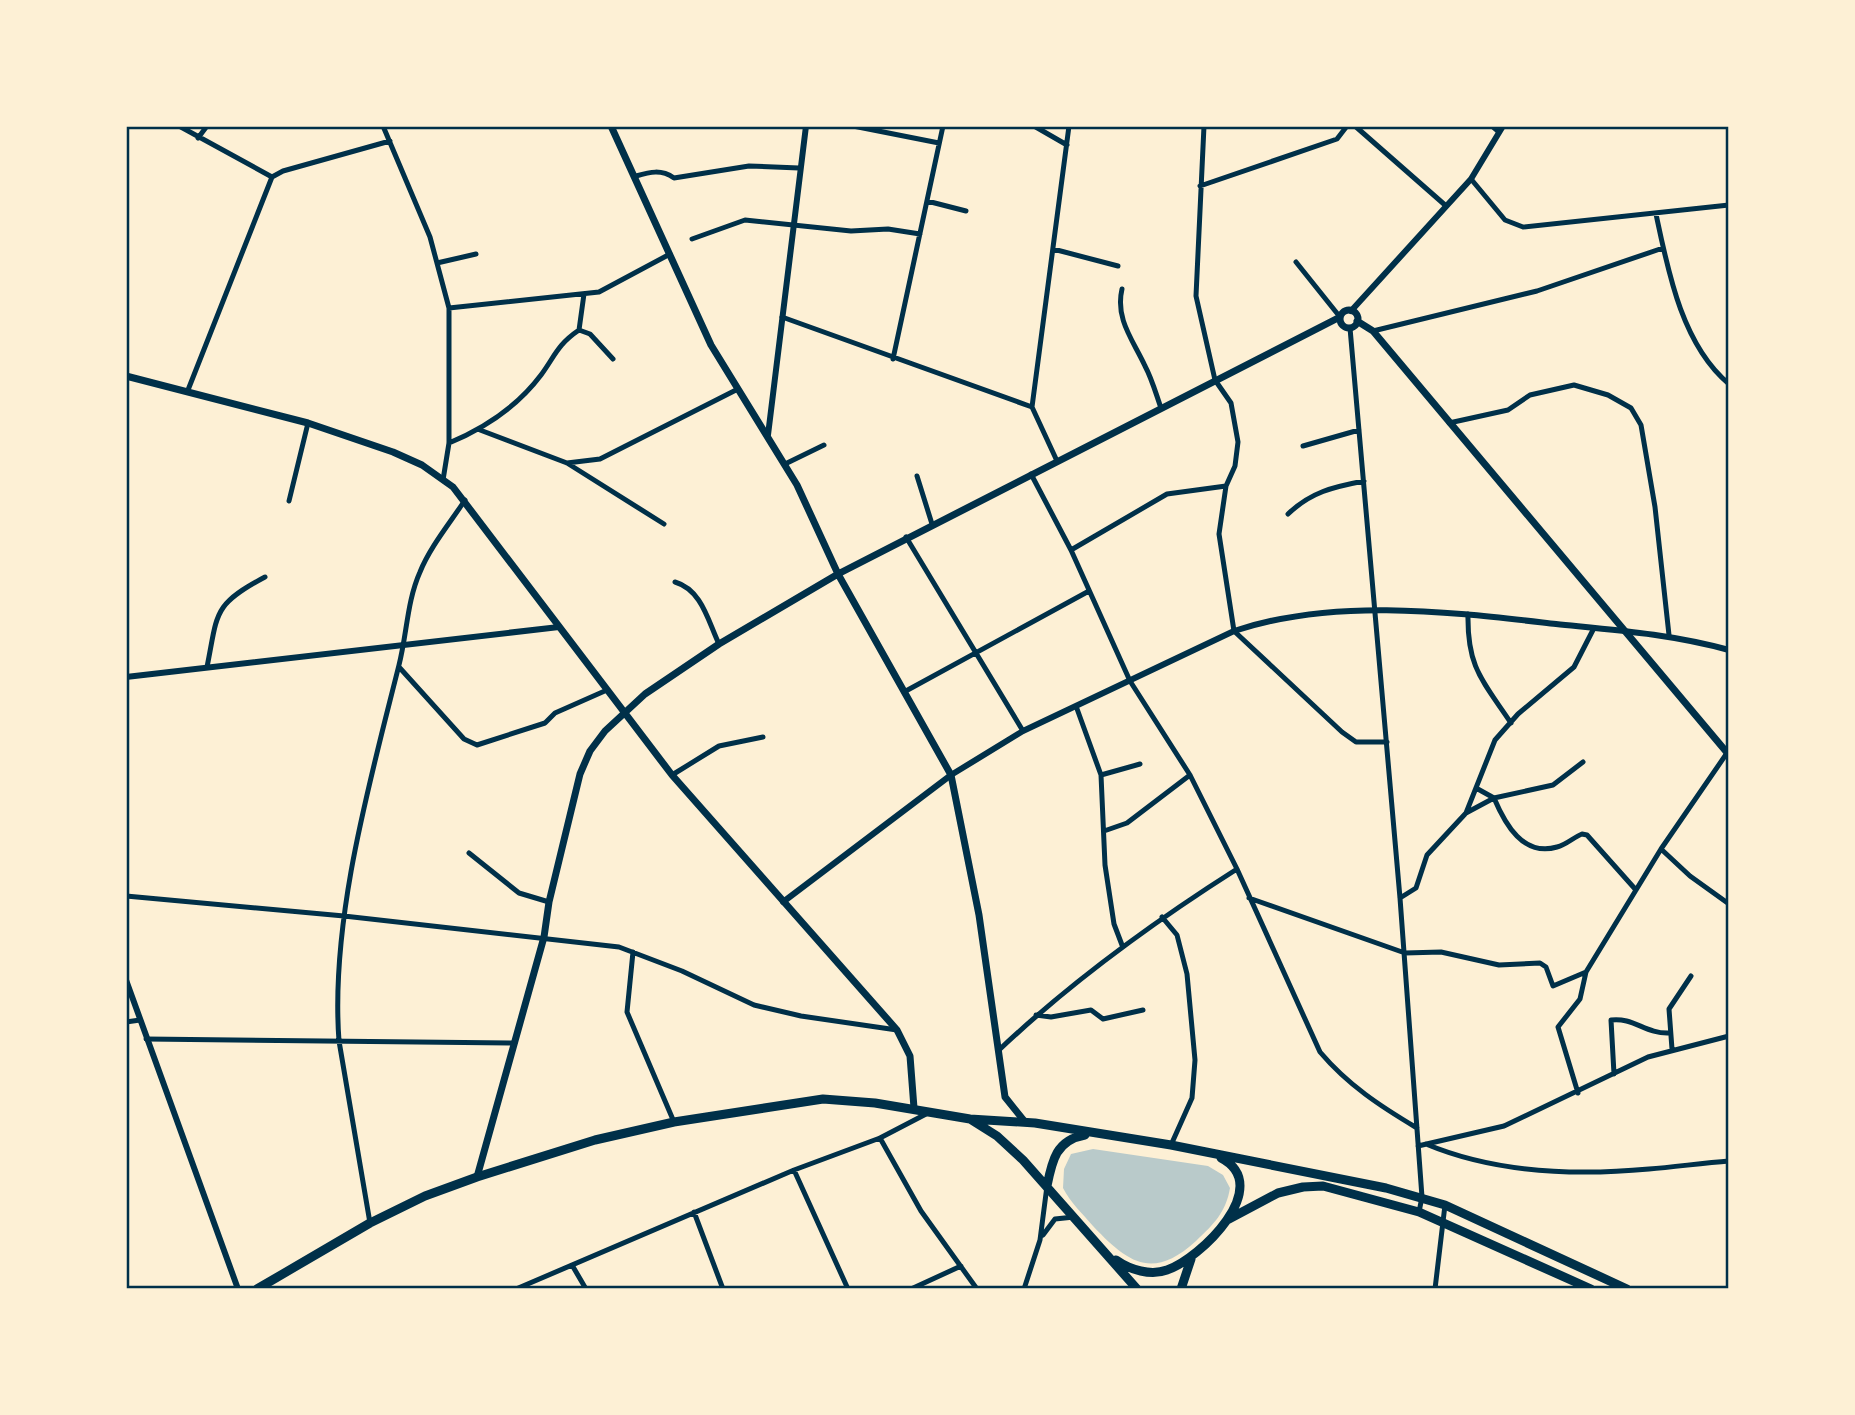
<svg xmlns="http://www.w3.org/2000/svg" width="1855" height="1415" font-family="'DM Sans',sans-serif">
<rect width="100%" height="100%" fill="#fdf0d5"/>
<path fill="#b9caca" d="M 1093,1149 L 1208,1166 L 1223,1175 L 1230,1188 C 1226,1212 1214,1224 1196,1241 C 1153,1280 1129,1264 1093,1226 C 1082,1213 1070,1202 1063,1188 L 1064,1169 L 1071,1154 Z"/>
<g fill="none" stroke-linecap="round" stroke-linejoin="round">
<path stroke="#003049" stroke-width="5" d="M 179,126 L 272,177
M 383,126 L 430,237 L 449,308 L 449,443 L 443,480
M 853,126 L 939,143
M 1034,126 L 1067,145
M 1204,126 L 1196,296 L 1215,380 L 1231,403 L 1238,442 L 1235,466 L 1226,486 L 1219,534 L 1234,631 L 1342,732 L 1356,742 L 1387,742
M 1355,126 L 1445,205
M 1492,126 L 1499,132
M 198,138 L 207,126
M 636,176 C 650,172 661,169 674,178 L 749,166 L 799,168
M 1471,179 L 1505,220 L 1523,227 L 1729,205
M 1200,186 L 1337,139 L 1347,126
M 927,201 L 966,211
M 1656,214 C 1668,271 1682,345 1729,384
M 692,239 L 745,220 L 851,231 L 888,229 L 920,234
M 1053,249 L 1118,266
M 1296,262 L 1340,317
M 437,263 L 476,254
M 1122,289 C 1115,319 1133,340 1145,366 C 1152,379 1156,394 1161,408
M 449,308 L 599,292 L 670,254
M 782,317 L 1032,407
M 1350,328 L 1400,898 L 1422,1197 L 1419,1212
M 579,330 L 584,294
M 1373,331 L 1537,291 L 1663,248
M 893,359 L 943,126
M 188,390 L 272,177 L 283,171 L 390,141
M 1449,423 L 1508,410 L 1530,395 L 1574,385 L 1608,395 L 1631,408 L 1641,425 L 1655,507 L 1669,635
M 480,430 L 567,463 L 664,524
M 449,443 C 485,428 517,407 541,375 C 555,356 557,345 579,330 L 590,334 L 613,359
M 1303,446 L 1359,430
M 1057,461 L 1032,407 L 1069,126
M 567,463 L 600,459 L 736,390
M 785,464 L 824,445
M 1031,474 L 1071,550 L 1130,681 L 1190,775 L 1237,869 L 1320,1052 C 1348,1085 1380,1106 1417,1128
M 917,476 L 932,524
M 289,501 L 308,423
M 1288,514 C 1311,492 1333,487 1364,481
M 906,537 L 1023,731
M 1071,550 L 1167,494 L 1226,486
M 675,582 C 702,590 708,621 719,644
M 1468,614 C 1467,668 1483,681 1511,723
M 207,667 C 218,613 212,605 265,577
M 399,667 L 464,739 L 477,745 L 545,723 L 555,713 L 607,690
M 904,692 L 1089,591
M 1076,706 L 1101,775 L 1105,865 L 1114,924 L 1122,945
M 672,775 L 719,746 L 763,737
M 1101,775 L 1140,764
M 1476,788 L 1494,798 C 1505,824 1523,857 1557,847 C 1566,845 1574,837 1582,834 L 1587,835 L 1636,890
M 1466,813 L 1495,740 L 1518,714 L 1574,667 L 1594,628
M 1104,831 L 1127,823 L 1190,775
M 1661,849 L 1690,876 L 1729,904
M 469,853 L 519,893 L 549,902
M 126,896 L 344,916 L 619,947 L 682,971 L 754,1005 L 801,1016 L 897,1030
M 1249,898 L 1405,953 L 1441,952 L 1499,965 L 1540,963 L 1546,967 L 1553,986 L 1586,972
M 1400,898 L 1416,888 L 1427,855 L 1466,813 L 1494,798 L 1553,785 L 1583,762
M 1162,917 L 1177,935 L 1187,974 L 1195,1060 L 1192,1098 L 1171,1145
M 633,952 L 627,1012 L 674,1122
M 1036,1015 L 1051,1017 L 1091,1010 L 1103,1019 L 1143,1010
M 126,1022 L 140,1020
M 146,1039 L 515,1043
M 1672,1049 L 1669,1009 L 1691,976
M 999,1050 C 1073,980 1152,923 1237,869
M 1614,1074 L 1611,1020 C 1633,1017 1646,1034 1669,1033
M 1578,1093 L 1558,1027 L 1580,999 L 1586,972 L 1661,849 L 1727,753
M 880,1138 L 921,1211 L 977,1289
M 1426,1144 C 1495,1173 1574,1176 1649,1169 C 1675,1167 1702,1163 1729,1161
M 1418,1146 L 1504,1126 L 1648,1057 L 1729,1036
M 794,1170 L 848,1289
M 694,1212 L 723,1289
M 370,1223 L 339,1041 C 330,921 370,781 399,665 C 407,634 407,601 420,572 C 430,547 450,523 465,500
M 1043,1235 L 1055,1219 L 1074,1217
M 572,1265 L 586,1289
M 516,1289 L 794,1170 L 880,1138 L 928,1113
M 911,1289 L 961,1266
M 1024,1289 L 1040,1240 L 1047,1186
M 1435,1289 L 1445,1205"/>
<path stroke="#003049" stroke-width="6" d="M 1351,311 L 1471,179 L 1503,126
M 768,435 L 806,126
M 126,677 L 559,627
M 783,902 L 951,775 L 1023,731 L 1234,631 C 1336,597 1450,612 1556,624 C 1615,630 1671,634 1729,650
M 126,980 L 238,1289"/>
<path stroke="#003049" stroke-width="7" d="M 611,126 L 711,345 L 797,485 L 838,574 L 951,775 L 979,915 L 1005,1097 L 1025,1122
M1340 319a9 9 0 1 1 18 0a9 9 0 1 1-18 0Z
M 1357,321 L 1373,331 L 1729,755
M 126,376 L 308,423 L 393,452 L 422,465 L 453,487 L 672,775 L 897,1030 L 910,1056 L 914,1108
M 477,1177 L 544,937 L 549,902 L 580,774 L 590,751 L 605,731 L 645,694 L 719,644 L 838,574 L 1340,317"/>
<path stroke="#003049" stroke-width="9" d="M 970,1119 L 997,1136 L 1023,1160 L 1137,1289
M 1047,1186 C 1052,1161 1056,1140 1085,1135
M 1229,1219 L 1278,1193 L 1303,1187 L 1323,1186 L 1419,1212 L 1591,1289
M 1116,1260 C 1130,1270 1151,1276 1167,1270 C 1200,1259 1275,1186 1221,1158
M 257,1289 L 370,1223 L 425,1196 L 477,1177 L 595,1140 L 674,1122 L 823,1099 L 875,1103 L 970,1119 L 1035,1123 L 1171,1145 L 1386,1188 L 1445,1205 L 1627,1289
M 1181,1289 L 1191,1259"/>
</g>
<rect width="1855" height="1415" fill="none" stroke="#fdf0d5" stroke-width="256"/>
<rect x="128" y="128" width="1599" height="1159" fill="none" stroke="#003049" stroke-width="2.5"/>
</svg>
